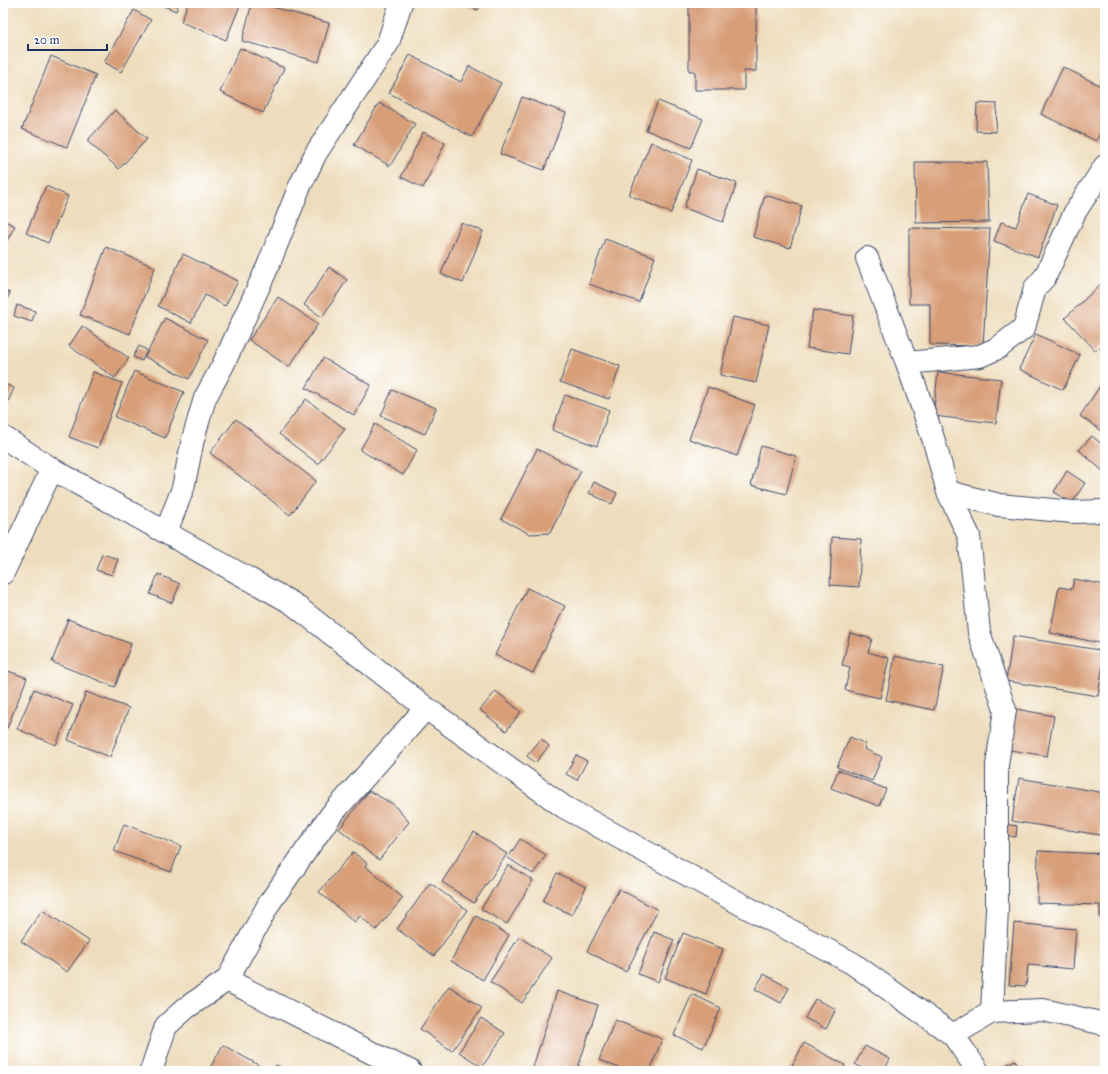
<svg xmlns="http://www.w3.org/2000/svg" width="1108" height="1074" font-family="'IM FELL Great Primer',serif">
<rect width="100%" height="100%" fill="#fff"/>
<filter id="ink" filterUnits="userSpaceOnUse"><feTurbulence type="fractalNoise" baseFrequency=".025" numOctaves="2"/><feDisplacementMap in="SourceGraphic" scale="8" xChannelSelector="R" yChannelSelector="G"/><feConvolveMatrix kernelMatrix="1 2 1 2 8 2 1 2 1" color-interpolation-filters="sRGB"/></filter>
<filter id="wash" filterUnits="userSpaceOnUse"><feTurbulence type="fractalNoise" baseFrequency=".012" numOctaves="4" result="noise"/><feDisplacementMap in="SourceGraphic" scale="16" xChannelSelector="R" yChannelSelector="G"/><feGaussianBlur stdDeviation="0.9" result="paint"/><feColorMatrix in="noise" values="0 0 0 0 0 0 0 0 0 0 0 0 0 0 0 0 0 1.4 0 .05"/><feComposite in="paint" operator="in"/></filter>
<g filter="url(#wash)">
<rect width="100%" height="100%" fill="#eeddbc"/>
<g id="blocks">
<path fill="#d89e78" d="M 156,3 L 179,3 L 176,11 Z
M 188,3 L 241,3 L 226,40 L 181,22 Z
M 252,3 L 258,3 L 329,23 L 319,62 L 242,41 Z
M 458,3 L 481,3 L 478,10 Z
M 689,3 L 756,3 L 756,71 L 744,71 L 744,90 L 695,90 L 695,71 L 689,71 Z
M 134,10 L 151,20 L 121,72 L 104,62 Z
M 240,48 L 284,68 L 263,113 L 220,92 Z
M 410,55 L 461,82 L 469,66 L 501,83 L 472,137 L 389,93 Z
M 51,56 L 96,75 L 67,147 L 22,129 Z
M 1063,67 L 1105,88 L 1105,123 L 1096,141 L 1041,114 Z
M 522,97 L 566,113 L 544,170 L 500,154 Z
M 658,101 L 703,119 L 691,148 L 646,130 Z
M 379,103 L 415,124 L 390,166 L 354,145 Z
M 977,103 L 997,104 L 996,132 L 976,131 Z
M 115,110 L 147,139 L 119,169 L 87,141 Z
M 423,132 L 445,143 L 423,188 L 401,177 Z
M 651,142 L 692,160 L 671,213 L 629,195 Z
M 915,162 L 987,162 L 989,222 L 916,223 Z
M 697,169 L 737,183 L 723,222 L 684,208 Z
M 46,186 L 68,196 L 48,243 L 26,233 Z
M 1028,194 L 1057,205 L 1038,257 L 994,241 L 1001,222 L 1016,227 Z
M 765,195 L 802,206 L 790,248 L 753,237 Z
M 3,220 L 15,226 L 3,248 Z
M 461,223 L 483,231 L 463,283 L 441,274 Z
M 909,228 L 990,229 L 983,346 L 930,345 L 930,304 L 909,304 Z
M 605,239 L 655,257 L 639,302 L 589,284 Z
M 106,247 L 155,267 L 130,334 L 80,315 Z
M 183,254 L 238,281 L 225,306 L 205,295 L 191,323 L 158,306 Z
M 329,267 L 347,280 L 322,317 L 304,305 Z
M 1102,283 L 1105,286 L 1105,342 L 1096,351 L 1065,318 Z
M 3,290 L 10,293 L 3,308 Z
M 278,297 L 318,324 L 289,367 L 249,340 Z
M 17,305 L 35,311 L 32,322 L 14,316 Z
M 813,310 L 853,316 L 848,354 L 807,348 Z
M 733,317 L 769,325 L 756,383 L 720,375 Z
M 165,318 L 208,340 L 189,379 L 145,357 Z
M 82,326 L 129,358 L 115,378 L 69,346 Z
M 1036,334 L 1080,355 L 1063,390 L 1019,369 Z
M 139,346 L 147,350 L 142,361 L 133,357 Z
M 572,349 L 620,366 L 609,399 L 560,382 Z
M 323,358 L 371,385 L 354,415 L 306,388 Z
M 134,371 L 184,392 L 165,438 L 115,417 Z
M 93,372 L 122,383 L 98,448 L 69,437 Z
M 938,372 L 1001,379 L 996,423 L 933,416 Z
M 3,383 L 14,388 L 3,413 Z
M 1102,383 L 1105,385 L 1105,433 L 1080,416 Z
M 708,387 L 755,405 L 737,456 L 689,439 Z
M 392,390 L 436,408 L 425,434 L 381,416 Z
M 565,395 L 609,410 L 597,446 L 552,430 Z
M 306,399 L 345,429 L 318,464 L 279,434 Z
M 236,419 L 316,481 L 290,515 L 210,453 Z
M 375,424 L 417,450 L 403,475 L 360,450 Z
M 1092,436 L 1105,447 L 1105,473 L 1079,450 Z
M 761,446 L 796,456 L 786,494 L 751,485 Z
M 537,449 L 581,471 L 550,533 L 530,534 L 501,519 Z
M 1067,471 L 1085,483 L 1072,503 L 1054,492 Z
M 594,482 L 617,493 L 612,504 L 589,493 Z
M 832,537 L 861,539 L 859,587 L 830,585 Z
M 102,554 L 118,559 L 112,575 L 96,570 Z
M 158,574 L 180,584 L 172,603 L 150,594 Z
M 1074,579 L 1105,585 L 1104,595 L 1105,595 L 1105,616 L 1100,643 L 1050,633 L 1059,587 L 1072,589 Z
M 527,588 L 565,606 L 533,673 L 495,655 Z
M 68,619 L 131,644 L 115,687 L 52,662 Z
M 850,633 L 872,639 L 868,652 L 889,658 L 880,698 L 845,690 L 850,667 L 842,665 Z
M 1013,636 L 1105,651 L 1098,696 L 1006,681 Z
M 895,656 L 944,667 L 934,710 L 886,700 Z
M 3,669 L 27,678 L 7,728 L 3,725 Z
M 34,689 L 73,705 L 56,745 L 17,729 Z
M 496,691 L 521,712 L 506,731 L 480,710 Z
M 86,692 L 129,708 L 110,757 L 68,740 Z
M 1011,708 L 1054,716 L 1047,756 L 1004,749 Z
M 850,737 L 866,744 L 864,749 L 882,757 L 872,781 L 837,767 Z
M 541,739 L 549,746 L 535,763 L 527,756 Z
M 576,755 L 587,761 L 577,780 L 566,774 Z
M 838,770 L 886,789 L 879,806 L 831,788 Z
M 1019,778 L 1105,793 L 1105,805 L 1100,835 L 1012,821 Z
M 369,791 L 393,804 L 409,822 L 379,860 L 339,829 Z
M 124,824 L 181,846 L 171,872 L 114,851 Z
M 1004,824 L 1017,826 L 1016,837 L 1003,835 Z
M 474,832 L 507,854 L 474,903 L 442,882 Z
M 520,839 L 546,855 L 533,874 L 508,858 Z
M 1038,851 L 1105,854 L 1105,919 L 1100,918 L 1100,905 L 1037,903 Z
M 353,852 L 367,863 L 365,866 L 403,898 L 376,930 L 360,916 L 355,922 L 319,892 Z
M 508,865 L 533,880 L 507,924 L 481,909 Z
M 557,873 L 586,887 L 572,915 L 543,901 Z
M 430,883 L 467,910 L 434,956 L 397,929 Z
M 619,889 L 658,910 L 626,972 L 587,951 Z
M 42,910 L 89,941 L 67,972 L 21,941 Z
M 476,916 L 509,935 L 483,980 L 451,961 Z
M 1014,923 L 1076,929 L 1073,969 L 1028,965 L 1026,986 L 1009,985 Z
M 654,932 L 674,940 L 658,982 L 638,974 Z
M 683,933 L 723,949 L 706,994 L 665,978 Z
M 519,937 L 552,958 L 522,1003 L 490,982 Z
M 764,974 L 789,988 L 781,1003 L 755,989 Z
M 449,986 L 482,1008 L 452,1051 L 420,1029 Z
M 557,991 L 598,1005 L 577,1071 L 535,1071 L 532,1070 Z
M 692,994 L 721,1008 L 703,1048 L 674,1035 Z
M 815,999 L 836,1009 L 826,1029 L 805,1018 Z
M 481,1018 L 505,1033 L 482,1067 L 459,1052 Z
M 615,1020 L 662,1039 L 650,1071 L 626,1071 L 599,1060 Z
M 804,1043 L 845,1065 L 842,1071 L 789,1071 Z
M 223,1045 L 267,1070 L 266,1071 L 208,1071 Z
M 865,1046 L 890,1059 L 884,1071 L 868,1071 L 855,1064 Z
M 1015,1060 L 1020,1068 L 1015,1071 L 1001,1071 L 1000,1068 Z
M 276,1065 L 291,1071 L 273,1071 Z"/>
</g>
</g>
<g filter="url(#ink)">
<use href="#blocks" fill-opacity="0" stroke="#3b496c" stroke-width="1"/>
<g fill="none" stroke-linecap="round" stroke-linejoin="round">
<g stroke="#3b496c" stroke-width="24">
<path id="street" d="M 867,258 L 907,363 L 934,441 L 948,492 L 969,536 L 979,632 L 1005,710 L 997,765 L 997,909 L 992,1012
M 907,363 L 980,356 L 998,348 L 1024,328 L 1035,288 L 1045,277 L 1075,212 L 1105,166
M 3,437 L 52,469 L 292,603 L 426,708 L 564,807 L 748,908 L 852,963 L 953,1035 L 978,1071
M 948,492 L 999,505 L 1073,512 L 1105,511
M 166,532 L 183,488 L 193,439 L 205,398 L 223,365 L 268,266 L 299,188 L 316,153 L 388,43 L 401,3
M 3,573 L 52,469
M 227,980 L 388,1061 L 410,1071
M 953,1035 L 992,1012 L 1043,1010 L 1105,1024
M 151,1071 L 166,1026 L 186,1008 L 227,980 L 270,902 L 331,815 L 426,708"/>
</g>
<use href="#street" stroke="#fff" stroke-width="22"/>
</g>
</g>
<rect width="1108" height="1074" fill="none" stroke="#fff" stroke-width="16"/>
<path d="M28 44v6h79v-6" fill="none" stroke="#1b2f5e" stroke-width="2"/>
<text x="34" y="44" font-size="12" fill="#1b2f5e" stroke="#ffffff" stroke-width="3" paint-order="stroke">20 m</text>
</svg>
